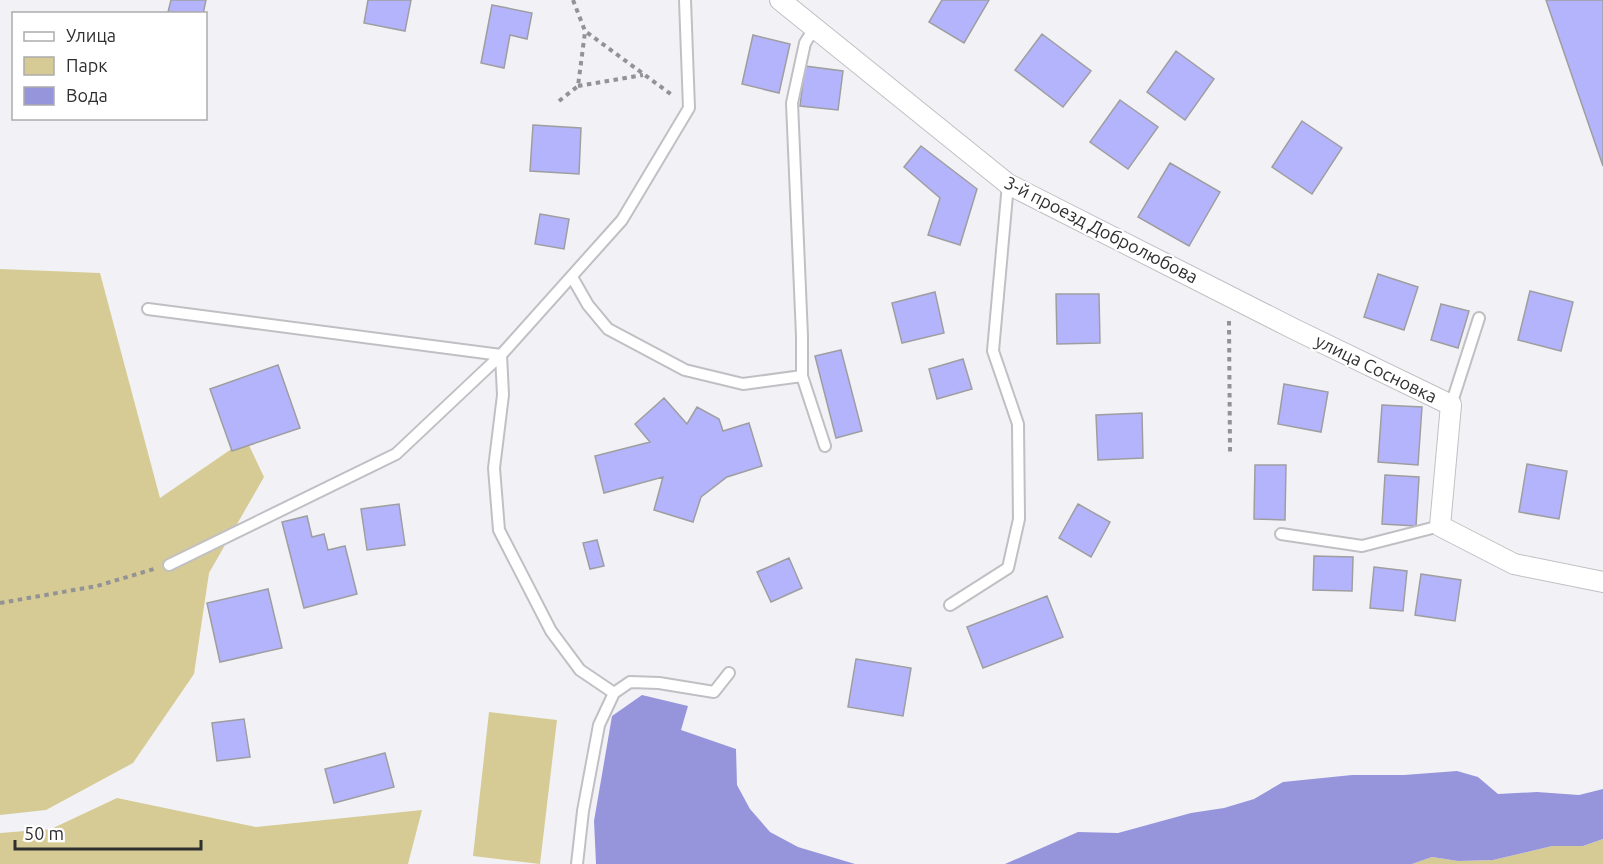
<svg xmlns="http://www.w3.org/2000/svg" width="1603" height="864" font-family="Ubuntu,sans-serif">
<rect width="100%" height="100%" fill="#f2f2f6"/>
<path fill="#d6cb94" d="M 0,269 L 100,273 L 160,498 L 246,439 L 264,477 L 209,573 L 194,674 L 133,763 L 46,810 L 0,815 Z
M 489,712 L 557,720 L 540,864 L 473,856 Z
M 117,798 L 256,827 L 422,810 L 408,864 L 0,864 L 0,833 L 51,829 Z
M 1603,839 L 1603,864 L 1412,864 L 1432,857 L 1458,861 L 1493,860 L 1552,846 L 1583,846 Z"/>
<path fill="#9695db" d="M 642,695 L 688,706 L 681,730 L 736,749 L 737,785 L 750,809 L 770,832 L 798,847 L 855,864 L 596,864 L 594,821 L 612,716 Z
M 1457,771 L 1478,777 L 1498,794 L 1537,792 L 1579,795 L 1603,789 L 1603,839 L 1583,846 L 1552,846 L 1493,860 L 1458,861 L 1432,857 L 1412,864 L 1005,864 L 1078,832 L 1118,833 L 1191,813 L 1224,808 L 1254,799 L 1283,782 L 1352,775 L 1404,775 Z"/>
<path fill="#b4b4fc" stroke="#9e9ea1" stroke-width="1.5" d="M 171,0 L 206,0 L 203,14 L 168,12 Z
M 368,0 L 411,0 L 405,31 L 364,23 Z
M 942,0 L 989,0 L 964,43 L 929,22 Z
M 1546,0 L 1603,0 L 1603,166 Z
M 492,5 L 532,13 L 527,39 L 510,35 L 504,68 L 481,63 Z
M 1042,34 L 1091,71 L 1063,107 L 1015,70 Z
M 753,35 L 790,44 L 779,93 L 742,84 Z
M 1176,51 L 1214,79 L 1185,120 L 1147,92 Z
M 805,66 L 843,71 L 838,110 L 800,106 Z
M 1120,100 L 1158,127 L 1128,169 L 1090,142 Z
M 1302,121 L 1342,148 L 1312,194 L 1272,167 Z
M 533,125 L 581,128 L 579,174 L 530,171 Z
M 921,146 L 977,189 L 960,245 L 928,235 L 940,198 L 904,167 Z
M 1170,163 L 1220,192 L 1189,246 L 1138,217 Z
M 540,214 L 569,219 L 564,249 L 535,244 Z
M 1378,274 L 1418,287 L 1404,330 L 1364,317 Z
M 1530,291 L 1573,302 L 1561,351 L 1518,340 Z
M 935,292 L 944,333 L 902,343 L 892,303 Z
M 1056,294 L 1099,294 L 1100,343 L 1057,344 Z
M 1441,304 L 1469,311 L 1458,348 L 1431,340 Z
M 841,350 L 862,431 L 836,438 L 815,356 Z
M 963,359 L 972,389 L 937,399 L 929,369 Z
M 278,365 L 300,428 L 232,451 L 210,389 Z
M 1284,384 L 1328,392 L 1321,432 L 1278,424 Z
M 664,398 L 687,424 L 697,407 L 719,419 L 723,431 L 749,423 L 762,466 L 727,477 L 701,497 L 693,522 L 654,510 L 663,477 L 604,493 L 595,456 L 650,442 L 635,424 Z
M 1382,405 L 1422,407 L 1418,465 L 1378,462 Z
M 1142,413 L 1143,458 L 1098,460 L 1096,415 Z
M 1527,464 L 1567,471 L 1559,519 L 1519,512 Z
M 1255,465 L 1286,465 L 1285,520 L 1254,519 Z
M 1385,475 L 1419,477 L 1416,526 L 1382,524 Z
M 399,504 L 405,545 L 367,550 L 361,509 Z
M 1078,504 L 1110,522 L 1091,557 L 1059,538 Z
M 307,516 L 312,537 L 324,534 L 328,550 L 345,546 L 357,594 L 304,608 L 282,522 Z
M 597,540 L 604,566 L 590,569 L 583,543 Z
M 1314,556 L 1353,557 L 1352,591 L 1313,590 Z
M 789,558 L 802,588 L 771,602 L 757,572 Z
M 1374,567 L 1407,571 L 1403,611 L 1370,608 Z
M 1421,574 L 1461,580 L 1455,621 L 1415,615 Z
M 268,589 L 282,648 L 220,662 L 207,603 Z
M 1047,596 L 1063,637 L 983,668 L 967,627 Z
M 856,659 L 911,668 L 903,716 L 848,707 Z
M 244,719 L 250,757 L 217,761 L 212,723 Z
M 385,753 L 394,787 L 334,803 L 325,769 Z"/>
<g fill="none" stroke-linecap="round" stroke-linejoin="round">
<g stroke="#c0c0c4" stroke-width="14">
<path id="lane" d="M 815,27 L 805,43 L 792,103 L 802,336 L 802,376 L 825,446
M 572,277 L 588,305 L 608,329 L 685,370 L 743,384 L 802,376
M 148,309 L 501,355 L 503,395 L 494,468 L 499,530 L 551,631 L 580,670 L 614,693
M 1451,405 L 1479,318
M 1281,534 L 1362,546 L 1440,526
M 169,565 L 396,454 L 501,355 L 622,220 L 689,108 L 685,0
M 950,605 L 1008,568 L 1019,519 L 1018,424 L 993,351 L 1008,184
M 577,864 L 583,811 L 599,725 L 614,693 L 630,682 L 659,683 L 714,692 L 729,673"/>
</g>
<g stroke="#c0c0c4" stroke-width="22">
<path id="street" d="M 780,0 L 1008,184 L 1294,329 L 1451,405 L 1440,526 L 1514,564 L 1603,582"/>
</g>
<path stroke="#939395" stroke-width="4" stroke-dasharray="4.5 4.5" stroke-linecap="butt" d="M 573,0 L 585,31 L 672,95
M 578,86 L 643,75
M 559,101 L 578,86 L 585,32
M 1229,321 L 1230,452
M 0,603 L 97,586 L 154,569"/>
<use href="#lane" stroke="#fff" stroke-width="10"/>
<use href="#street" stroke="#fff" stroke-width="20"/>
</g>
<g text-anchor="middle" stroke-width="4.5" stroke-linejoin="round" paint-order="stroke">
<g font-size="18" fill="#2f2f30" stroke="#fff">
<text transform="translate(1101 230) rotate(27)" y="6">3-й проезд Добролюбова</text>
<text transform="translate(1376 369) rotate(26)" y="6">улица Сосновка</text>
</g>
</g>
<rect x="12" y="12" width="195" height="108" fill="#ffffff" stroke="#acacac" stroke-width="1.5"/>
<rect x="24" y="32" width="30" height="9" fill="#ffffff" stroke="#acacac" stroke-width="1.5"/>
<text x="66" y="42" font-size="18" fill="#2f2f30">Улица</text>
<rect x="24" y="57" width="30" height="18" fill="#d6cb94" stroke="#acacac" stroke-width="1.5"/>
<text x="66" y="72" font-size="18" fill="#2f2f30">Парк</text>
<rect x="24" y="87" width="30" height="18" fill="#9695db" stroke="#acacac" stroke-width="1.5"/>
<text x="66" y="102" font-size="18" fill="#2f2f30">Вода</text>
<path d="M15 840v9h186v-9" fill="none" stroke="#2f2f30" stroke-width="3"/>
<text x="24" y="840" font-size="18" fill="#2f2f30" stroke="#ffffff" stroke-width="4.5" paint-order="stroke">50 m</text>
</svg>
